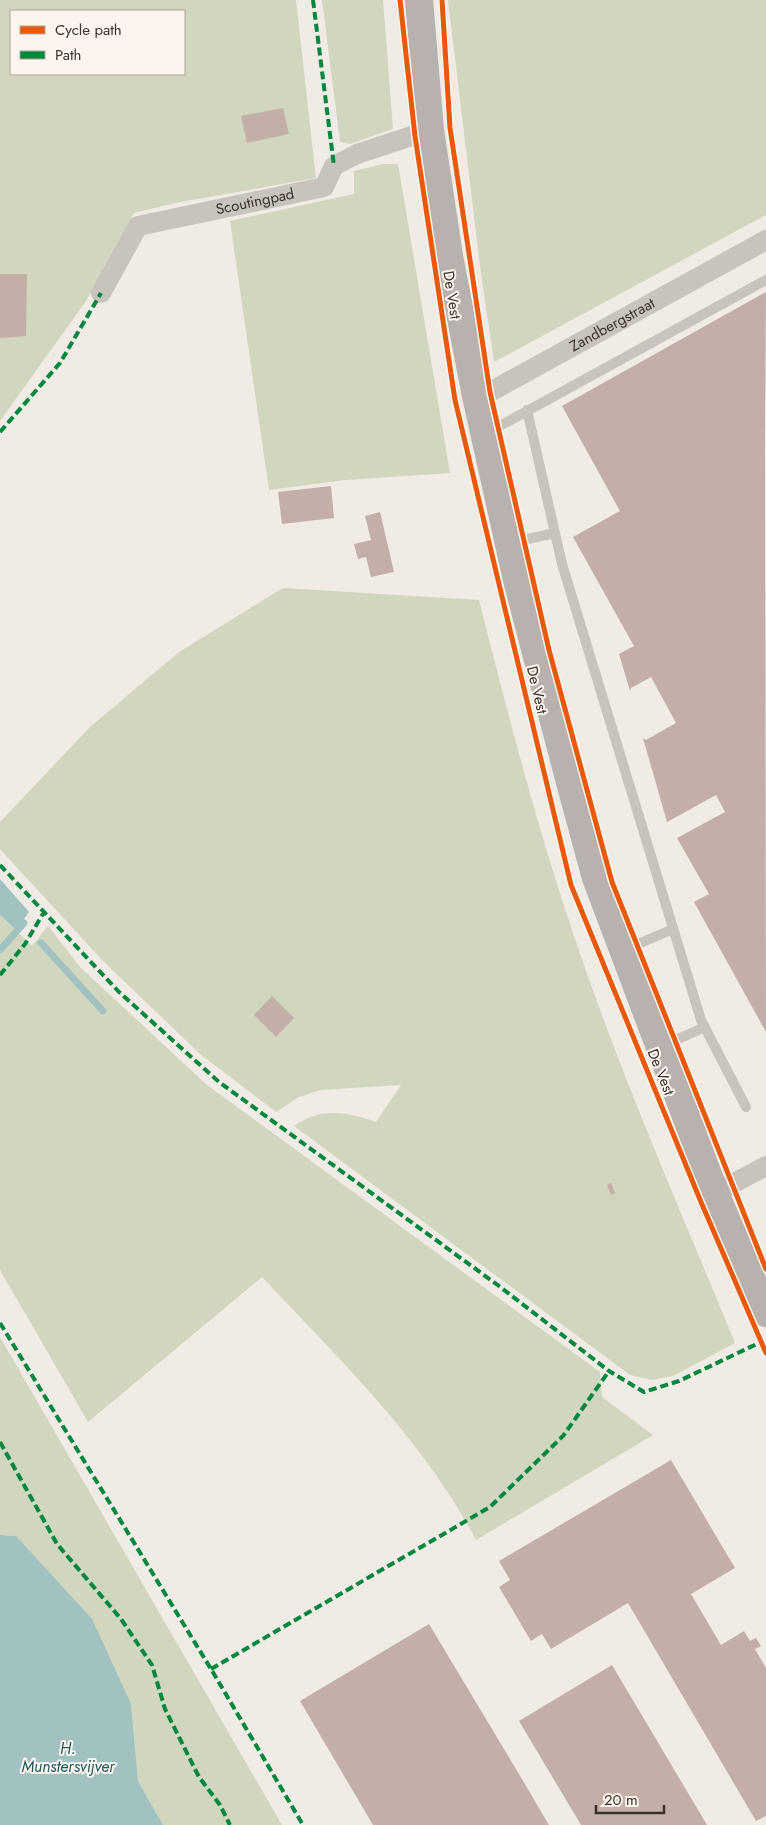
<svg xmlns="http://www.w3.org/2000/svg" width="766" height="1825" font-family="Jost,sans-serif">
<rect width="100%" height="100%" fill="#f0ebe5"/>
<path fill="#d1d6bf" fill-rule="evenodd" d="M 0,0 L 296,0 L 316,178 L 175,203 L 134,213 L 86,301 L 0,421 ZM 11,11 L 184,11 L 184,74 L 11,74 Z
M 322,0 L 383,0 L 393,129 L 350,144 L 340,142 Z
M 448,0 L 766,0 L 766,215 L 494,362 L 480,266 Z
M 383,164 L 398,164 L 450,473 L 345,480 L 269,490 L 230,221 L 354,194 L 354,171 Z
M 283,588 L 479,600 C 508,714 537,828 575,939 C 621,1076 680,1209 735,1343 L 673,1376 L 652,1380 L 630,1375 L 294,1126 C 322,1107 346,1112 376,1122 L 401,1085 L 320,1090 L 299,1097 L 276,1112 L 200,1054 L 102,960 L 0,849 L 0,822 L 90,727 L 179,652 Z
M 0,915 L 32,946 L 48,926 L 80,967 L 207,1085 L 600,1372 L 602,1397 L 653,1435 L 476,1540 C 423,1439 339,1359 262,1277 L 88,1422 L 0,1270 Z
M 0,1337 L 282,1825 L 163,1825 L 138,1781 L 131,1704 L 16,1536 L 0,1535 Z"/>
<path fill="#a1c2c1" d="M 0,879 L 29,912 L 16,930 L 0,915 Z
M 0,1535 L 16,1536 L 92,1619 L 131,1704 L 138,1781 L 163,1825 L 0,1825 Z"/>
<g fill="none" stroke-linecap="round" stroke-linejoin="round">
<path stroke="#a1c2c1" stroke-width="7" d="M 41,943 L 103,1011
M 0,950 L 24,923"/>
</g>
<path fill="#c3afa7" d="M 283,108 L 289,134 L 247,143 L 241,116 Z
M 0,274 L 27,274 L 26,336 L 0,338 Z
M 766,292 L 765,432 L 766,1032 L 694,902 L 709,894 L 677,838 L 725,812 L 716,795 L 667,822 L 643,738 L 646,740 L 676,723 L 651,677 L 631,688 L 630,691 L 619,654 L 634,646 L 573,537 L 620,511 L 562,406 Z
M 331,486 L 334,518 L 282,524 L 278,492 Z
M 380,512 L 394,572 L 371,577 L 366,557 L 358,559 L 354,544 L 371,540 L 365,516 Z
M 272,996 L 294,1018 L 276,1037 L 254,1015 Z
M 611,1183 L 615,1193 L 611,1195 L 607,1185 Z
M 671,1460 L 735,1568 L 691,1594 L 721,1645 L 744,1631 L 750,1641 L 756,1638 L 761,1646 L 755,1649 L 766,1668 L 766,1816 L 756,1821 L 628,1603 L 551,1649 L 542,1634 L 531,1641 L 499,1587 L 510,1580 L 499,1561 Z
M 429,1624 L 519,1774 L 549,1825 L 373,1825 L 300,1701 Z
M 612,1665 L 707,1825 L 581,1825 L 519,1721 Z"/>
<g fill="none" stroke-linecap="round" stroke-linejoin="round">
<path stroke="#c9c3be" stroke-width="10" d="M 527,410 L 562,564 L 701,1020 L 746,1107
M 487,433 L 766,280
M 510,543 L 555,533
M 624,950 L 673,929
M 660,1047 L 705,1027"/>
<g stroke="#c9c3be" stroke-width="20">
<path id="s1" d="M 101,293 L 138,226 L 324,187 L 334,166 L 357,154 L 430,130"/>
<path id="s2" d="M 476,396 L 490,392 L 766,240"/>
<path d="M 715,1193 L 766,1166"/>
</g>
<path stroke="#b8b1ad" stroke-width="28" d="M 419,0 L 430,130 L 449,256 L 476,396 L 517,580 L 571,786 L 596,878 L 715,1193 L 766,1313"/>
<path stroke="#00873e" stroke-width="4" stroke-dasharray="8 4" stroke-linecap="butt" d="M 313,0 L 334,166
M 0,432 L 60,363 L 101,293
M 0,865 L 119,992 L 219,1082 L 499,1286 L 609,1371 L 644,1392 L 679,1381 L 763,1341
M 0,975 L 25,944 L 44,912
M 0,1323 L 211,1669 L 303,1825
M 0,1442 L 57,1544 L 121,1619 L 152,1665 L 165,1709 L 199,1777 L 220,1805 L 230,1825
M 211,1669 L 490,1507 L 563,1436 L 609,1371"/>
<g stroke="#fbf5ee" stroke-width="8">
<path id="cycleway" d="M 400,0 L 415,136 L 455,400 L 571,885 L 701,1202 L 766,1353
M 442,0 L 450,128 L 490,392 L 549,650 L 612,882 L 766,1269"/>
</g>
<use href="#cycleway" stroke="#e8590c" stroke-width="5"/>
</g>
<g text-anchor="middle" stroke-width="4" stroke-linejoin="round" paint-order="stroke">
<g font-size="15" fill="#3b302b" stroke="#fbf5ee">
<text dy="5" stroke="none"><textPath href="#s1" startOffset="196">Scoutingpad</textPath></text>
<text transform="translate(452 295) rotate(81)" y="5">De Vest</text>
<text dy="5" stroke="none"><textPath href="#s2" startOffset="154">Zandbergstraat</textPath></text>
<text transform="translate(537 690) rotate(77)" y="5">De Vest</text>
<text transform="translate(661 1072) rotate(68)" y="5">De Vest</text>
</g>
<g font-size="16" font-style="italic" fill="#1f5a5e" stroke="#fbf5ee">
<text x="68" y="1754">H.<tspan x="68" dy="18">Munstersvijver</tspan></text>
</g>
</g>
<rect x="10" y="10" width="175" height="65" fill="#fbf5ee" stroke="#aea6a0"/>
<rect x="20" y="26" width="25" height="8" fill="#e8590c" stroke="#aea6a0"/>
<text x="55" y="35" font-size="15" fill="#3b302b">Cycle path</text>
<rect x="20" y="51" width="25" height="8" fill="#00873e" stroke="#aea6a0"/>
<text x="55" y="60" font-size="15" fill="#3b302b">Path</text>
<path d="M596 1805v8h68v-8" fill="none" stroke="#3b302b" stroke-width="2.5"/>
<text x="604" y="1805" font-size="15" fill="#3b302b" stroke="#fbf5ee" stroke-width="4" paint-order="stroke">20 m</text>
</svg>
